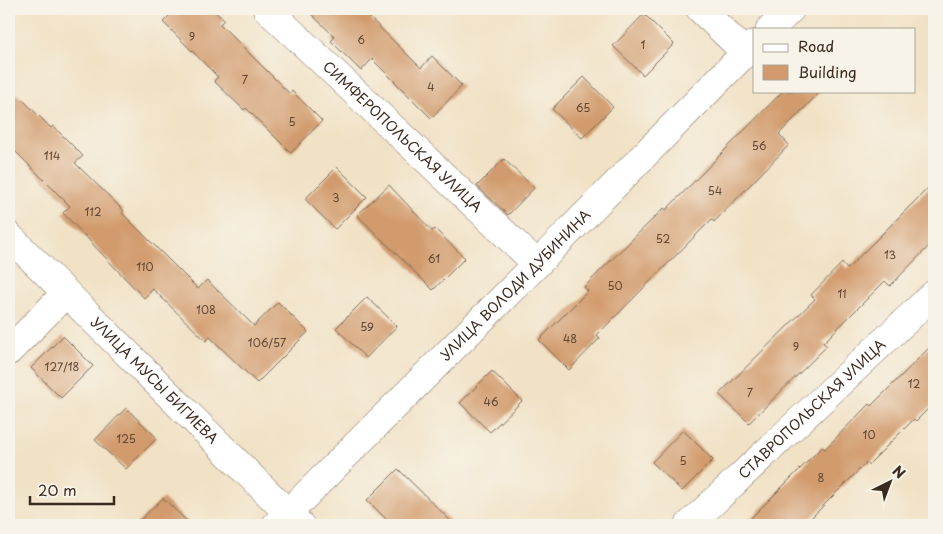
<svg xmlns="http://www.w3.org/2000/svg" width="943" height="534" font-family="'Playpen Sans',sans-serif">
<rect width="100%" height="100%" fill="#f7f3e8"/>
<filter id="ink" filterUnits="userSpaceOnUse"><feTurbulence type="fractalNoise" baseFrequency=".02" numOctaves="2"/><feDisplacementMap in="SourceGraphic" scale="10" xChannelSelector="R" yChannelSelector="G"/><feConvolveMatrix kernelMatrix="1 2 1 2 8 2 1 2 1" color-interpolation-filters="sRGB"/></filter>
<filter id="wash" filterUnits="userSpaceOnUse"><feTurbulence type="fractalNoise" baseFrequency=".0096" numOctaves="4" result="noise"/><feDisplacementMap in="SourceGraphic" scale="20" xChannelSelector="R" yChannelSelector="G"/><feGaussianBlur stdDeviation="1.12" result="paint"/><feColorMatrix in="noise" values="0 0 0 0 0 0 0 0 0 0 0 0 0 0 0 0 0 1.4 0 .05"/><feComposite in="paint" operator="in"/></filter>
<g filter="url(#wash)">
<rect width="100%" height="100%" fill="#f1e2c6"/>
<g id="blocks">
<path fill="#d29b6d" d="M 176,9 L 212,9 L 224,20 L 220,24 L 290,94 L 292,91 L 322,121 L 291,153 L 246,108 L 244,110 L 214,81 L 218,77 L 163,22 Z
M 306,9 L 361,9 L 421,68 L 432,56 L 462,86 L 431,118 L 372,59 L 361,71 L 331,41 L 335,37 Z
M 644,14 L 674,44 L 643,75 L 613,46 Z
M 584,77 L 613,107 L 582,138 L 552,109 Z
M 9,86 L 51,128 L 53,126 L 83,156 L 75,163 L 124,211 L 122,213 L 198,289 L 207,280 L 254,326 L 278,302 L 308,332 L 257,383 L 210,337 L 206,341 L 153,289 L 144,298 L 63,213 L 70,206 L 9,145 Z
M 783,91 L 821,91 L 779,134 L 789,145 L 714,222 L 712,219 L 597,335 L 600,338 L 569,370 L 539,340 L 588,291 L 584,287 L 664,208 L 666,210 Z
M 504,159 L 534,188 L 508,215 L 477,186 Z
M 337,167 L 367,197 L 335,229 L 305,199 Z
M 934,182 L 934,241 L 890,286 L 885,281 L 823,343 L 827,346 L 749,423 L 719,394 L 815,299 L 811,295 L 842,263 L 847,269 Z
M 389,185 L 432,231 L 435,229 L 465,258 L 433,290 L 357,215 Z
M 367,297 L 397,326 L 366,358 L 336,328 Z
M 63,336 L 93,366 L 61,398 L 31,368 Z
M 934,343 L 934,403 L 916,421 L 914,419 L 868,465 L 866,463 L 804,525 L 744,525 L 822,447 L 825,449 L 869,404 L 871,406 Z
M 492,371 L 522,401 L 490,432 L 460,403 Z
M 126,408 L 157,438 L 126,469 L 95,440 Z
M 683,430 L 713,460 L 682,491 L 652,462 Z
M 398,469 L 455,525 L 392,525 L 367,500 Z
M 163,498 L 191,525 L 135,525 Z"/>
</g>
</g>
<g filter="url(#ink)">
<use href="#blocks" fill-opacity="0" stroke="#7b6a59" stroke-width="1"/>
<g fill="none" stroke-linecap="round" stroke-linejoin="round">
<g stroke="#7b6a59" stroke-width="29">
<g id="minor">
<path id="s1" d="M 267,9 L 537,264"/>
<path d="M 700,9 L 746,53"/>
<path d="M 770,29 L 791,9"/>
<path id="s2" d="M 9,236 L 300,525"/>
<path d="M 9,351 L 66,293"/>
<path id="s3" d="M 276,525 L 537,264 L 754,44"/>
<path id="s4" d="M 689,525 L 934,294"/>
</g>
</g>
<use href="#minor" stroke="#fff" stroke-width="28"/>
</g>
</g>
<g text-anchor="middle" stroke-width="4.5" stroke-linejoin="round" paint-order="stroke">
<g font-size="11" fill="#614632">
<text x="192" y="41">9</text>
<text x="361" y="44">6</text>
<text x="643" y="49">1</text>
<text x="245" y="84">7</text>
<text x="431" y="91">4</text>
<text x="583" y="112">65</text>
<text x="292" y="126">5</text>
<text x="759" y="150">56</text>
<text x="52" y="160">114</text>
<text x="715" y="195">54</text>
<text x="336" y="202">3</text>
<text x="93" y="216">112</text>
<text x="663" y="243">52</text>
<text x="890" y="259">13</text>
<text x="434" y="263">61</text>
<text x="145" y="271">110</text>
<text x="615" y="290">50</text>
<text x="842" y="298">11</text>
<text x="206" y="314">108</text>
<text x="367" y="331">59</text>
<text x="570" y="343">48</text>
<text x="267" y="347">106/57</text>
<text x="796" y="351">9</text>
<text x="62" y="371">127/18</text>
<text x="914" y="388">12</text>
<text x="750" y="397">7</text>
<text x="491" y="406">46</text>
<text x="869" y="439">10</text>
<text x="126" y="443">125</text>
<text x="683" y="465">5</text>
<text x="821" y="482">8</text>
</g>
<g font-size="14" fill="#3b2a1e" stroke="#f7f3e8">
<text dy="5" stroke="none"><textPath href="#s1" startOffset="186">СИМФЕРОПОЛЬСКАЯ УЛИЦА</textPath></text>
<text dy="5" stroke="none"><textPath href="#s3" startOffset="339">УЛИЦА ВОЛОДИ ДУБИНИНА</textPath></text>
<text dy="5" stroke="none"><textPath href="#s2" startOffset="205">УЛИЦА МУСЫ БИГИЕВА</textPath></text>
<text dy="5" stroke="none"><textPath href="#s4" startOffset="169">СТАВРОПОЛЬСКАЯ УЛИЦА</textPath></text>
</g>
</g>
<rect width="943" height="534" fill="none" stroke="#f7f3e8" stroke-width="30"/>
<rect x="753" y="28" width="162" height="65" fill="#f7f3e8" stroke="#aca397"/>
<rect x="763" y="44" width="25" height="8" fill="#ffffff" stroke="#aca397"/>
<text x="798" y="52" font-size="15" fill="#3b2a1e">Road</text>
<rect x="763" y="65" width="25" height="15" fill="#d29b6d" stroke="#aca397"/>
<text x="798" y="78" font-size="15" fill="#3b2a1e">Building</text>
<g transform="translate(890 482) rotate(42)" stroke="#f7f3e8" stroke-width="4" paint-order="stroke">
<path d="M0-4L9 19L0 12L-9 19Z" fill="#3b2a1e"/>
<text y="-8" font-size="14" font-weight="bold" text-anchor="middle" fill="#3b2a1e">N</text>
</g>
<path d="M30 496v8h84v-8" fill="none" stroke="#3b2a1e" stroke-width="2.5"/>
<text x="38" y="496" font-size="15" fill="#3b2a1e" stroke="#f7f3e8" stroke-width="4" paint-order="stroke">20 m</text>
</svg>
